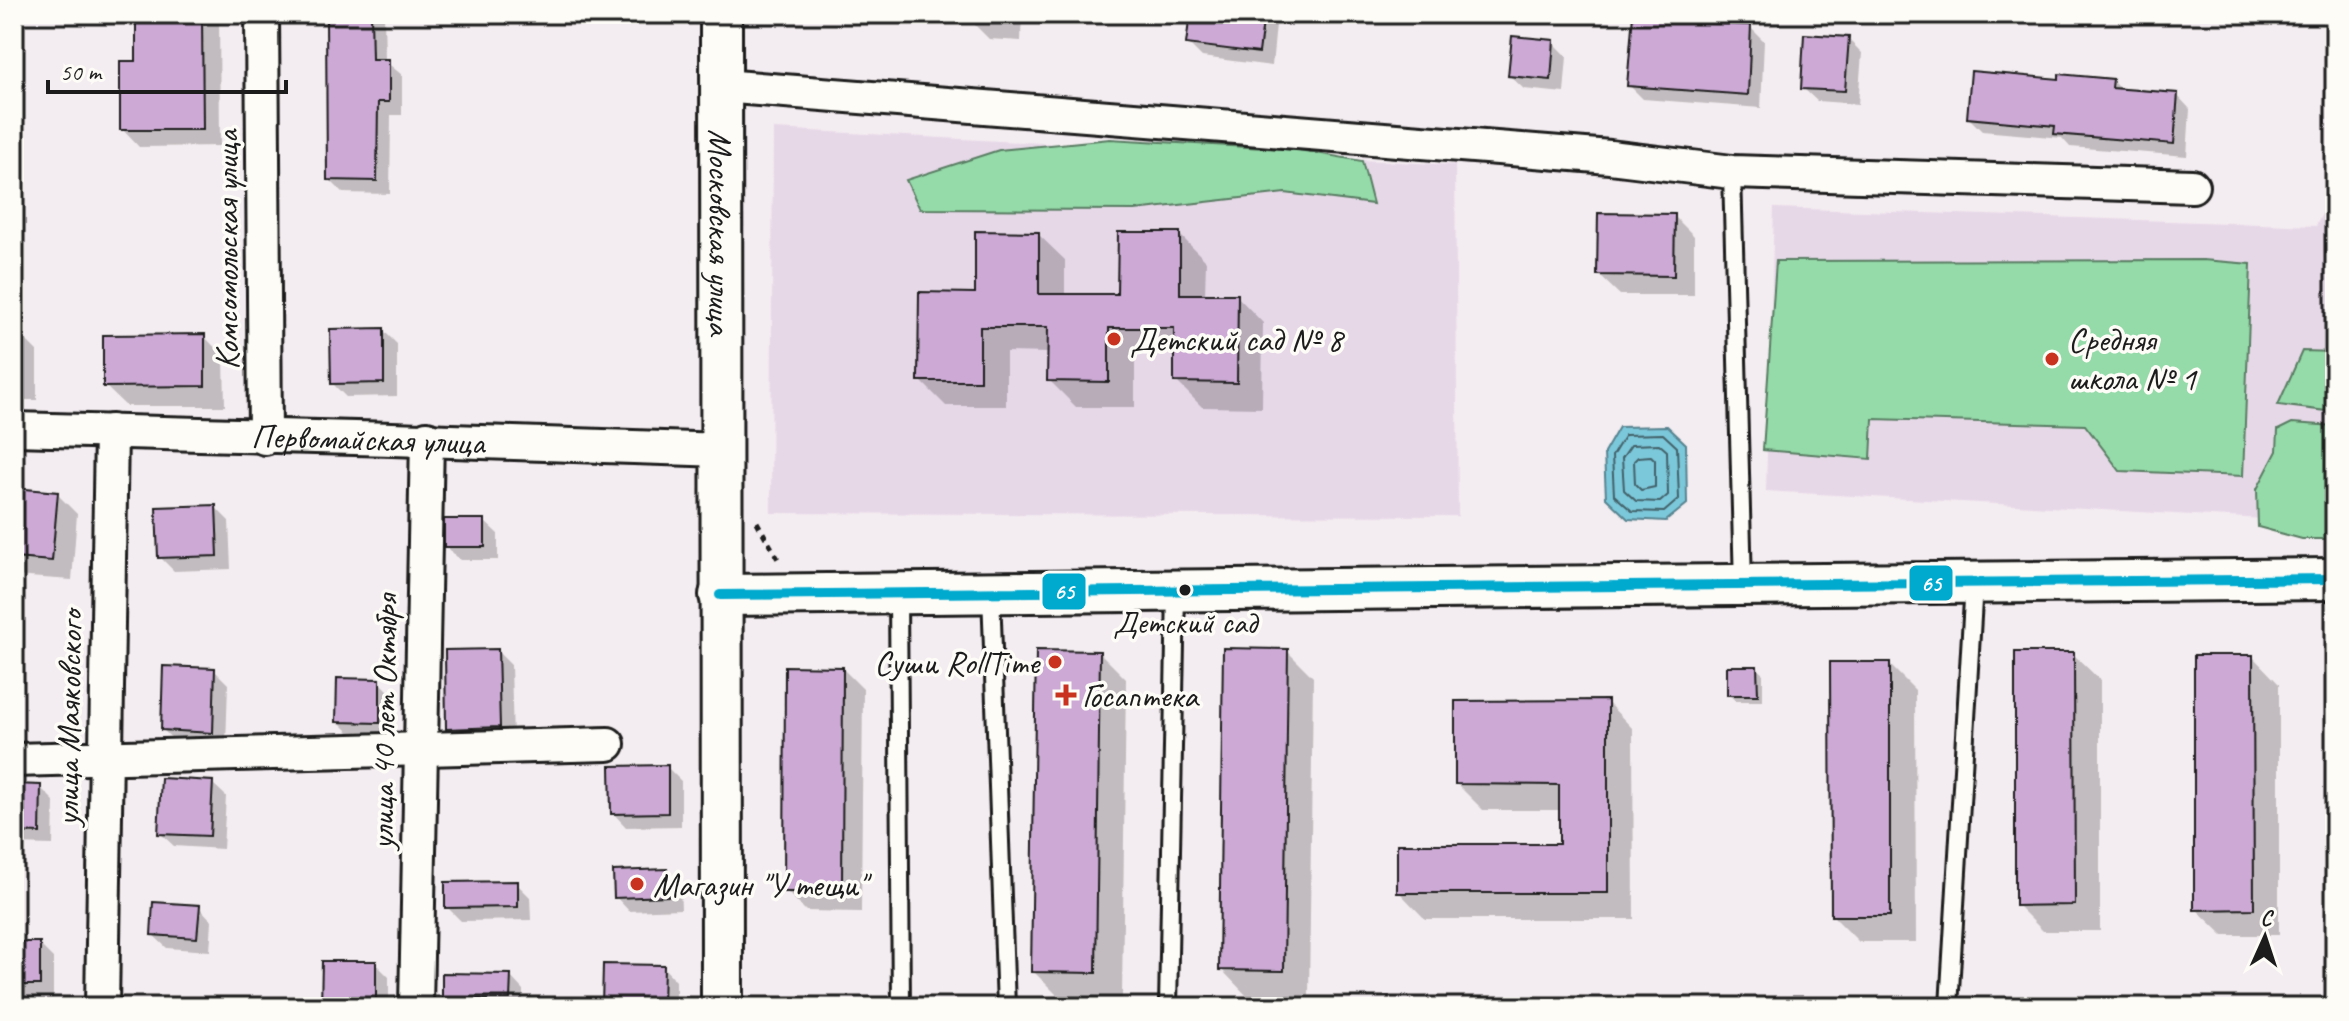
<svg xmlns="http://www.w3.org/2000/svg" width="2349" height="1021" font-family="Caveat,sans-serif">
<rect width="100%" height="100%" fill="#f3ecf0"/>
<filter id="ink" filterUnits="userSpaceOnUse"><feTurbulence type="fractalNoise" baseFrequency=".0125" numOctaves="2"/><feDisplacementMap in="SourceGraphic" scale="16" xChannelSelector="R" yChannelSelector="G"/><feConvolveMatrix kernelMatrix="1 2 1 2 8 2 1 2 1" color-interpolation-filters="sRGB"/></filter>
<g filter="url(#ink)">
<path fill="#e7d8e8" d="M 773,129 L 1455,165 L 1458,516 L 771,513 Z
M 2335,188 L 2335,523 L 1766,491 L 1774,208 L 2316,226 Z"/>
<path fill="#95dba9" stroke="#587c62" stroke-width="2" d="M 1110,139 L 1299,150 L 1362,161 L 1373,204 L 1285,193 L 1135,210 L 920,209 L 906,180 L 999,150 Z
M 2203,260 L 2251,264 L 2243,476 L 2120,471 L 2085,425 L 1873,419 L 1871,459 L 1763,450 L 1776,261 Z
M 2302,351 L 2335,352 L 2335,412 L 2278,405 Z
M 2292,423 L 2335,426 L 2335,539 L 2302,539 L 2258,527 L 2257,489 L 2277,451 L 2278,430 Z"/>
<path fill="#7cc8db" stroke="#56838f" stroke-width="2" d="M 1667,426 L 1686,444 L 1687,504 L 1666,521 L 1628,519 L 1606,498 L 1604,453 L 1619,427 Z"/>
<path fill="#0003" d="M 138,14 L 219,14 L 220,146 L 139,147 L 122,129 L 138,63 Z
M 328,14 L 384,14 L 385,61 L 402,75 L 402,115 L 391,115 L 390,194 L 343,193 L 329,179 Z
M 975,14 L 1022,14 L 1021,41 L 989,39 L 975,25 Z
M 1192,14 L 1277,14 L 1272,66 L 1202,57 L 1188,43 Z
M 1635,14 L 1664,14 L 1673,24 L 1750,27 L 1764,41 L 1761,108 L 1643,99 L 1629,85 Z
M 1848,39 L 1862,53 L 1858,104 L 1817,101 L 1803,88 Z
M 1553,42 L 1567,56 L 1564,93 L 1524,89 L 1510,76 Z
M 2112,81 L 2122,91 L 2177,95 L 2190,109 L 2187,156 L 2070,147 L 2062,138 L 1982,131 L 1969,118 L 2061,82 Z
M 1674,216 L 1694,236 L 1694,295 L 1620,295 L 1599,275 Z
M 1038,234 L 1065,260 L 1065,296 L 1119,296 L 1179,234 L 1206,261 L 1205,296 L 1237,296 L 1263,323 L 1262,408 L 1202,407 L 1176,381 L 1176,354 L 1135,354 L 1135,407 L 1076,407 L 1049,380 L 1049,353 L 1006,352 L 1006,406 L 946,406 L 920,380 L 977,295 Z
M 383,330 L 397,344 L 397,396 L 346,397 L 333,384 Z
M 204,336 L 224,357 L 225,406 L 126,406 L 105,386 Z
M 14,337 L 23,337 L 37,351 L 37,400 L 14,400 Z
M 14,490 L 57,494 L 77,514 L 72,580 L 14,576 Z
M 215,507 L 229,521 L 231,569 L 174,571 L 160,557 Z
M 484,521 L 498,534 L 498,560 L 460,560 L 446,546 Z
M 497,651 L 511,665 L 513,740 L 462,742 L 448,728 Z
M 1287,651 L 1313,677 L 1309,996 L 1247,996 L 1221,969 Z
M 1100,653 L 1126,679 L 1122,998 L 1060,998 L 1033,971 Z
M 2073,654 L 2100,680 L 2100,931 L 2043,931 L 2017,905 Z
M 2253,657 L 2279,684 L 2279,935 L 2223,935 L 2196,909 Z
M 1889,664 L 1915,690 L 1916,942 L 1859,942 L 1833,916 Z
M 1756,668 L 1763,674 L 1763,701 L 1736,701 L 1729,695 Z
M 843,669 L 863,689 L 861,912 L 806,911 L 786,891 Z
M 214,670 L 228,684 L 226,745 L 177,743 L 163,730 Z
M 379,681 L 393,695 L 393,736 L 352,735 L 338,721 Z
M 1607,702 L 1633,729 L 1634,919 L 1425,919 L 1399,892 L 1561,846 L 1561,810 L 1483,810 L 1457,784 Z
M 667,767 L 681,781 L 681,826 L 626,827 L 613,813 Z
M 212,783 L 226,796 L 223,849 L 174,846 L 160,833 Z
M 14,786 L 40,787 L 54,801 L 53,845 L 14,844 Z
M 666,871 L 680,885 L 681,909 L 629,911 L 616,897 Z
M 517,884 L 530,897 L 531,920 L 461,921 L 447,907 Z
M 199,907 L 212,921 L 210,951 L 167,948 L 153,935 Z
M 14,944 L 39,944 L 53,958 L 53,998 L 14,998 Z
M 375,963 L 389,977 L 389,1007 L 324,1007 Z
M 663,967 L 676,981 L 676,1007 L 604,1007 Z
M 510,976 L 523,990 L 523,1007 L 453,1007 L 444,998 Z"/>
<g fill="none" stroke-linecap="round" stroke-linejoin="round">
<path stroke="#426168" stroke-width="2" d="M 1625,435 L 1663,434 L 1677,447 L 1679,499 L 1664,512 L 1632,511 L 1614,495 L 1612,456 Z
M 1631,445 L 1659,444 L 1667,451 L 1668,495 L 1660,502 L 1636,501 L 1624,490 L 1622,458 Z
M 1651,456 L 1655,460 L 1655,487 L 1641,490 L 1635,484 L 1634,461 L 1638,457 Z"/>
</g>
<path fill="#ccaad5" stroke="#1c1c1c" stroke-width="2" d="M 136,14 L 202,14 L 203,130 L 120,130 L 120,61 L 136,61 Z
M 326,14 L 371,14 L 372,59 L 389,59 L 389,102 L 378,102 L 377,181 L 327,180 Z
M 1190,14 L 1264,14 L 1259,53 L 1186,44 Z
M 1633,14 L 1665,14 L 1664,21 L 1751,25 L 1748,95 L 1627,86 Z
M 1804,34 L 1849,37 L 1845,91 L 1801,89 Z
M 1512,36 L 1554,40 L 1551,80 L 1508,76 Z
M 1971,71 L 2059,79 L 2059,74 L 2113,79 L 2112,88 L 2178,93 L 2174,144 L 2054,134 L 2055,126 L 1967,118 Z
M 1598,213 L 1675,214 L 1674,276 L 1597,275 Z
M 975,231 L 1039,232 L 1039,294 L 1117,294 L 1118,232 L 1180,232 L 1180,294 L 1238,294 L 1237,383 L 1174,382 L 1174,328 L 1109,328 L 1109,382 L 1047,381 L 1048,327 L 980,327 L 980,381 L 918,381 L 919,292 L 975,293 Z
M 384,328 L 384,383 L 331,384 L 330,329 Z
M 205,334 L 205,386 L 103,387 L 103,335 Z
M 14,488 L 58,492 L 52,561 L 14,558 Z
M 216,505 L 218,556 L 158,558 L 156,507 Z
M 444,519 L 485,519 L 485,547 L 444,547 Z
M 1223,648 L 1288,649 L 1284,971 L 1219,970 Z
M 498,649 L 500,727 L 446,729 L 445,650 Z
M 1036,650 L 1100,651 L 1096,973 L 1031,972 Z
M 2015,652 L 2074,652 L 2075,905 L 2015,906 Z
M 2194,655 L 2253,655 L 2254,909 L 2194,910 Z
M 1830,662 L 1890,662 L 1890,916 L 1831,916 Z
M 163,666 L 215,668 L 213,733 L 161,730 Z
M 785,666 L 843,667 L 842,892 L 784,892 Z
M 1727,666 L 1757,666 L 1758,695 L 1727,695 Z
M 337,678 L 380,679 L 380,723 L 336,722 Z
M 1608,700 L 1608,893 L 1397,893 L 1397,844 L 1559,844 L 1559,785 L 1455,784 L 1455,701 Z
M 668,765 L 668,813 L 611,814 L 610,766 Z
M 161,778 L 213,781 L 210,836 L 158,834 Z
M 14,784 L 41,785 L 40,833 L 14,832 Z
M 667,869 L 668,896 L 614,898 L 613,871 Z
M 518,881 L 518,907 L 445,908 L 445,882 Z
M 153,902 L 200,905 L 197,938 L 151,935 Z
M 14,942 L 40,942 L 40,985 L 14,985 Z
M 322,961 L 376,961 L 376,1007 L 321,1007 Z
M 603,964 L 664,965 L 663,1007 L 602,1007 Z
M 442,973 L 511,974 L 510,999 L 442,999 Z"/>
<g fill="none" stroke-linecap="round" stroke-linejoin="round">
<g stroke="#1c1c1c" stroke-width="22">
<path id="service" d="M 1732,172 L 1743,585
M 991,593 L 1006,1007
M 898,594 L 901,1007
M 1168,1007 L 1176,591
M 1949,1007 L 1974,583"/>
</g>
<g stroke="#1c1c1c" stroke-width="38">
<g id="minor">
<path d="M 262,14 L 265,438"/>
<path d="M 722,86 L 1610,157 L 1732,172 L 2192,186"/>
<path id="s1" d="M 14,429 C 250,435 487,441 723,450"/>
<path d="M 14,760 L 608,744"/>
<path d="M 102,1007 L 111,431"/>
<path d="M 416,1007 L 427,438"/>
</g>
</g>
<g stroke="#1c1c1c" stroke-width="46">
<g id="tertiary">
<path id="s2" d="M 721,14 L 722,1007"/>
<path d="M 720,595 L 2335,579"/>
</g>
</g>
<path stroke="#1c1c1c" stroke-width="5" stroke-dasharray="6 6" stroke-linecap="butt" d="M 757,522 L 778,559"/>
<use href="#service" stroke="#fdfcf7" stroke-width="16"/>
<use href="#minor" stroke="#fdfcf7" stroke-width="32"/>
<use href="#tertiary" stroke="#fdfcf7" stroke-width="40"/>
<g stroke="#fdfcf7" stroke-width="16">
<path id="bus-1" d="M 720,595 L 2335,579"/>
</g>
<use href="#bus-1" stroke="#00a9ce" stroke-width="10"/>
</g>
</g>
<g fill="#c8321e" stroke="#fdfcf7" stroke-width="3">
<circle cx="1114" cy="339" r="8"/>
<circle cx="2052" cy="359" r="8"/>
<circle cx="1055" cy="662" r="8"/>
<path d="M1062 683h8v8h8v8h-8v8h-8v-8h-8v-8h8z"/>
<circle cx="637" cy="884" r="8"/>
</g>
<circle fill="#1c1c1c" stroke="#fdfcf7" stroke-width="3" cx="1185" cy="590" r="7"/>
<g text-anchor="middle" stroke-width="7" stroke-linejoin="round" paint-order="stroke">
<g font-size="32" fill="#1c1c1c" stroke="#fdfcf7">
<text x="1185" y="633">Детский сад</text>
</g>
<g font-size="34" fill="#1c1c1c" stroke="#fdfcf7">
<text dy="12" stroke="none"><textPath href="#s2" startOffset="218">Московская улица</textPath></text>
<text transform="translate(226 250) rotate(-90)" y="12">Комсомольская улица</text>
<text dy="12" stroke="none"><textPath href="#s1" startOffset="354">Первомайская улица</textPath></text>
<text transform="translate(68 718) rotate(-89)" y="12">улица Маяковского</text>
<text transform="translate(383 722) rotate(-89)" y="12">улица 40 лет Октября</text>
</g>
<g font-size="34" fill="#1c1c1c" stroke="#fdfcf7" text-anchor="start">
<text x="1130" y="351">Детский сад № 8</text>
<text x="2068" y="351">Средняя<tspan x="2068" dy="39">школа № 1</tspan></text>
<text x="1039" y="674" text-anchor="end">Суши RollTime</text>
<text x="1082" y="707">Госаптека</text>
<text x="653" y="896">Магазин "У тещи"</text>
</g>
</g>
<g stroke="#fdfcf7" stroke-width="3">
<rect x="1908" y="564" width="46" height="38" rx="8" fill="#00a9ce"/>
<rect x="1041" y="572" width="46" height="39" rx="8" fill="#00a9ce"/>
</g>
<g font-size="22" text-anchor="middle" font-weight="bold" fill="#fff">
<text x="1931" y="591">65</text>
<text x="1064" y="599">65</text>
</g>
<rect width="2349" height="1021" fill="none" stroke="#fdfcf7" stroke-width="48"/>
<rect x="24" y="24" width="2301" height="973" fill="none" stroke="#1c1c1c" stroke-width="3" filter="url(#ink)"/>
<g transform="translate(2265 937) rotate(3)" stroke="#fdfcf7" stroke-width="6" paint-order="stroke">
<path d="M0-6L14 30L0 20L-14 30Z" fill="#1c1c1c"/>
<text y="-12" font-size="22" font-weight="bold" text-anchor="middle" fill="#1c1c1c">С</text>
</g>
<path d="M48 80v12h238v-12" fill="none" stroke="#1c1c1c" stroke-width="4"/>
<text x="60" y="80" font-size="24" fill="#1c1c1c" stroke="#fdfcf7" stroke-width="6" paint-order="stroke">50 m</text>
</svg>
